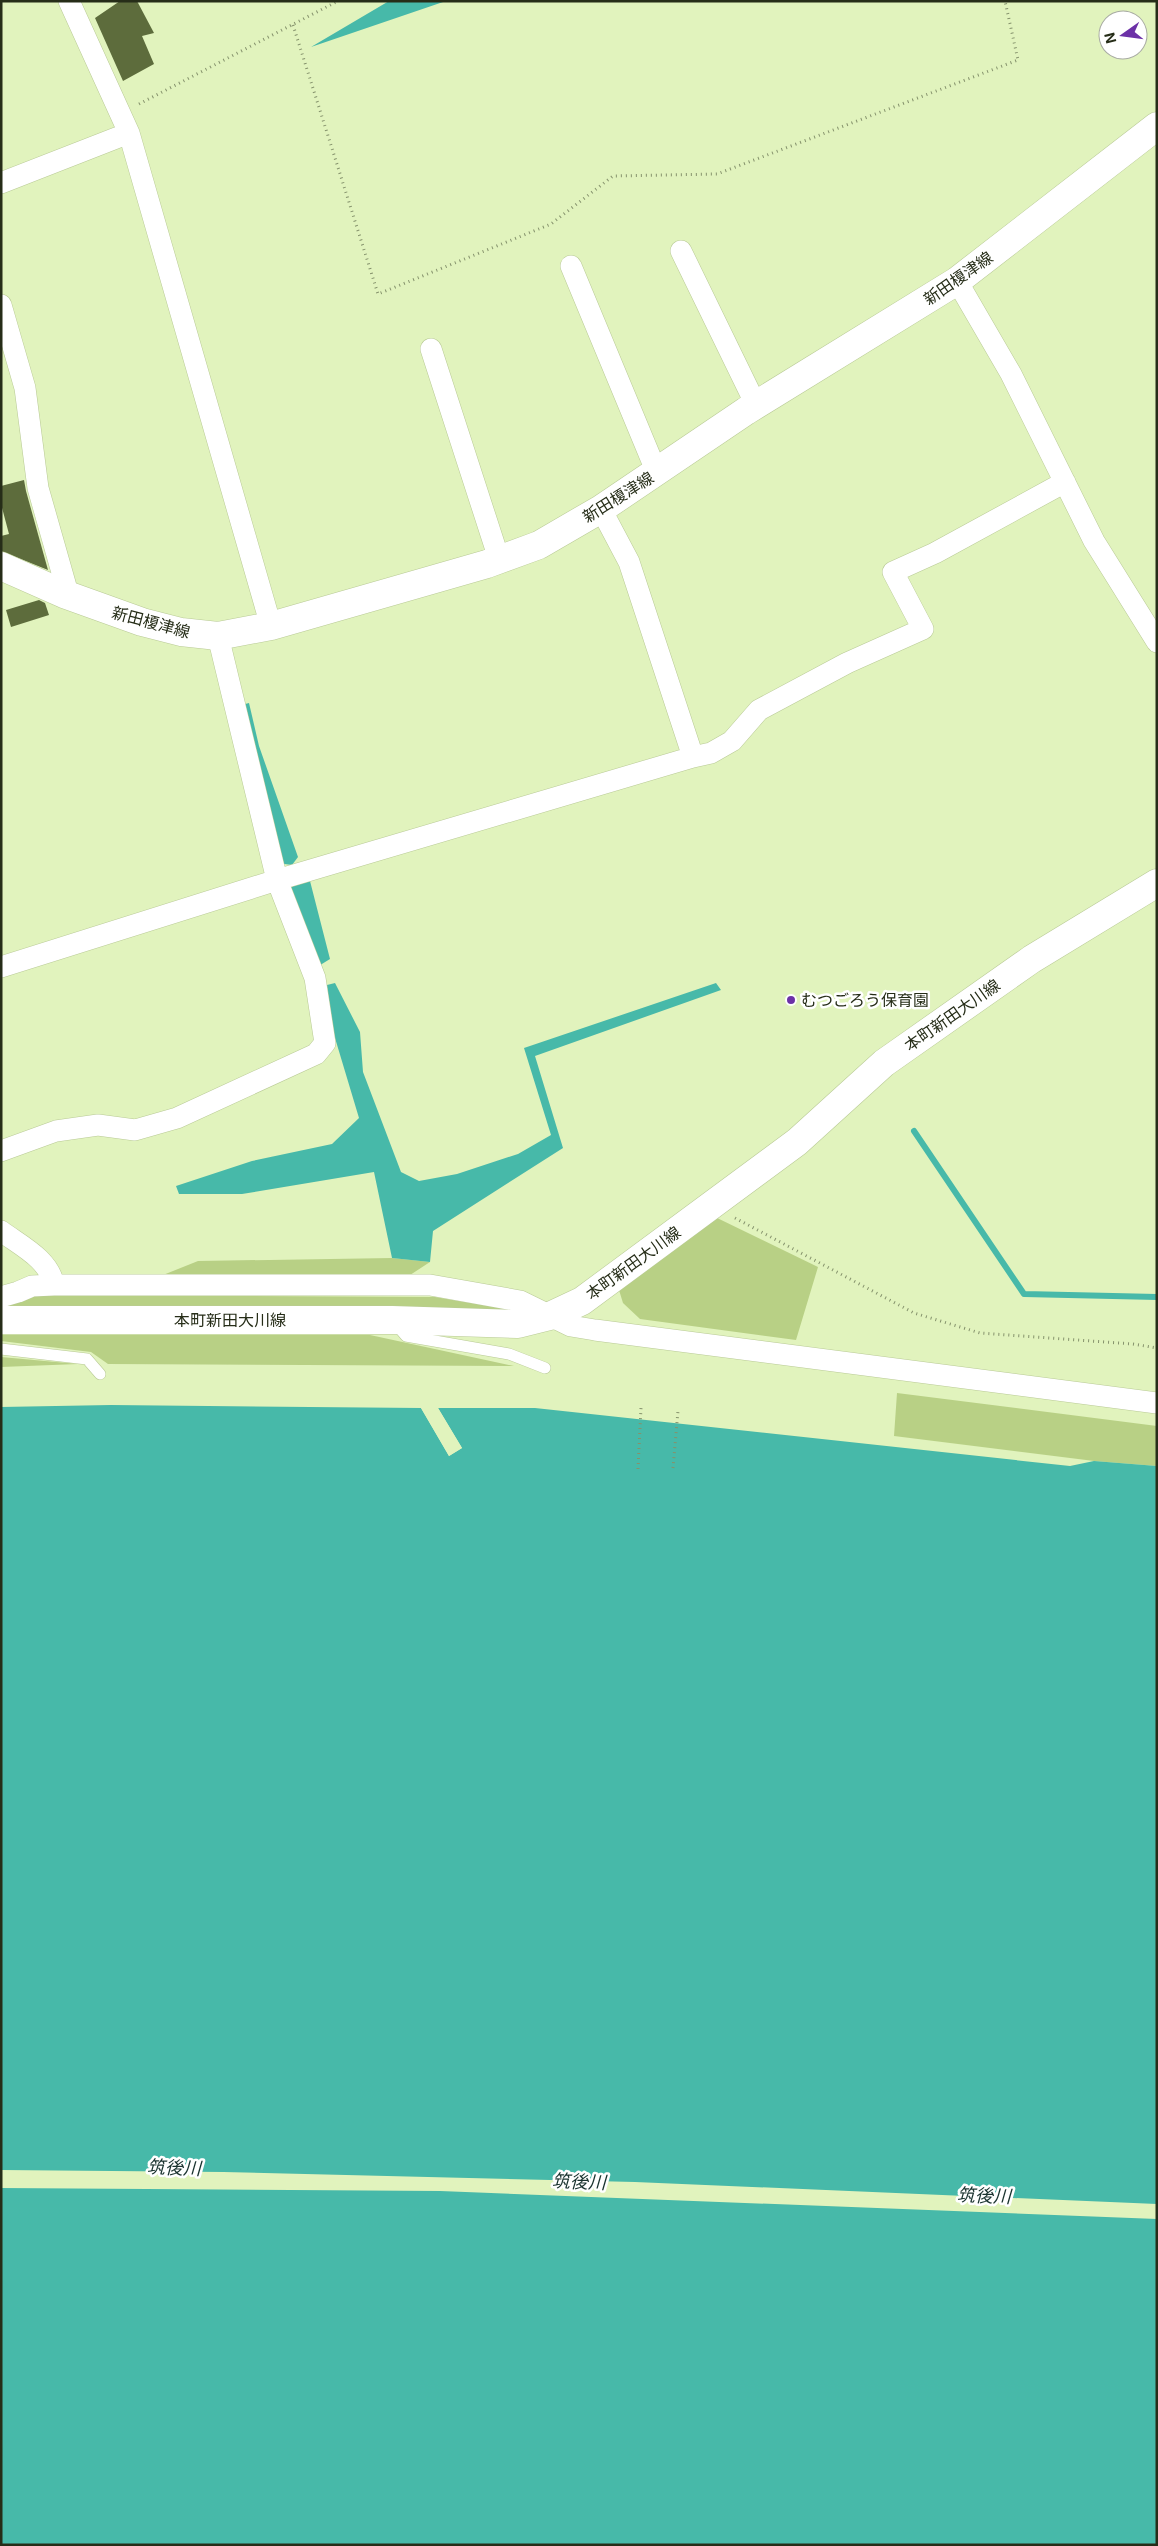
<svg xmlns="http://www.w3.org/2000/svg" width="1158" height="2546" font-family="Inter,'Noto Sans JP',sans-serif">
<rect width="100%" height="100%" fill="#e1f3bd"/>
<path fill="#b8d085" d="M 713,1216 L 818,1267 L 796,1340 L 640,1319 L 623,1303 L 619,1290 Z
M 392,1258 L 430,1262 L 407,1277 L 153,1279 L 198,1261 Z
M 32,1295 L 435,1297 L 518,1311 L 1,1311 L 1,1303 Z
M 1,1335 L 370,1335 L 514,1366 L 108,1364 L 91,1352 L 1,1341 Z
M 1,1357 L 78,1364 L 1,1367 Z
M 897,1393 L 1157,1426 L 1157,1466 L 1094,1461 L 894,1436 Z"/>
<path fill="#47b9a9" d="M 389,1 L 446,1 L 311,47 Z
M 249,703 L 259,746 L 298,857 L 292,865 L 277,863 L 234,707 Z
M 310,881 L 330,959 L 317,967 L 287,885 Z
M 335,983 L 360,1032 L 363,1072 L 401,1172 L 419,1181 L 457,1174 L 518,1154 L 551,1135 L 524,1048 L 716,983 L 721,990 L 535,1056 L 563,1148 L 433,1231 L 430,1262 L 392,1258 L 374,1172 L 242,1194 L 179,1194 L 176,1186 L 252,1161 L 332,1144 L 359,1118 L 329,1018 L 327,985 Z
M 111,1405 L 421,1408 L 449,1456 L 462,1448 L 438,1408 L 535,1408 L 1070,1466 L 1094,1461 L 1157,1466 L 1157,2545 L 1,2545 L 1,1407 Z"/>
<path fill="#e1f3bd" d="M 421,1408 L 424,1408 L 450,1452 L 459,1447 L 436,1408 L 438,1408 L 462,1448 L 449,1456 Z
M 1,2170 L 223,2172 L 635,2182 L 1157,2204 L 1157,2219 L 440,2191 L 1,2188 Z"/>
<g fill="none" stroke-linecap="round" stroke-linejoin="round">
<path stroke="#47b9a9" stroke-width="6" d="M 914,1131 L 1024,1294 L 1157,1297"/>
</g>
<path fill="#5d6c3c" d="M 120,1 L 137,1 L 154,33 L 142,36 L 154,64 L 123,81 L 95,18 Z
M 24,480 L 26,491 L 48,570 L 1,551 L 1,536 L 9,534 L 1,504 L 1,486 Z
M 39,600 L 45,603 L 49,615 L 11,627 L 6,610 Z"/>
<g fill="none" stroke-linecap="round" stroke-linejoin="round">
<g stroke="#b9ca96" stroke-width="12">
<path id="lane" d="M 395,1323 L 406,1336 L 509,1354 L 545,1368
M 1,1349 L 87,1359 L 100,1374"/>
</g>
<g stroke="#b9ca96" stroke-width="22">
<path id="street" d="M 69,1 L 129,133 L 271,626
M 1,183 L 129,133
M 681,251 L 756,405
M 571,266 L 657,473
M 957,281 L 1011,374 L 1094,541 L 1157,642
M 1,305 L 25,388 L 38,488 L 69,597
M 431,349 L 499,559
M 693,757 L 711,753 L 732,741 L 759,710 L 847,663 L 923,629 L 893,572 L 935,553 L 1065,482
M 1,967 L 277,880 L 693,757 L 629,562 L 601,509
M 1,1151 L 56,1131 L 98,1125 L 135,1130 L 177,1118 L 316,1054 L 325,1043 L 315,978 L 277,880 L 218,636
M 1,1231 C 21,1246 49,1259 54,1285 L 32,1286 L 18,1292 L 1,1297
M 54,1285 L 430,1285 L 520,1301 L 571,1326 L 595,1330 L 1157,1403"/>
</g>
<g stroke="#b9ca96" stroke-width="29">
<path id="secondary" d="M 1,566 L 64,594 L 142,622 L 181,632 L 218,636 L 271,626 L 400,589 L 487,564 L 539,545 L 601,509 L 746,411 L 957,281 L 1157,126
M 1,1320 L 392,1320 L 518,1324 L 550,1316 L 582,1301 L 797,1142 L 884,1063 L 1032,959 L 1157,883"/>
</g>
<path stroke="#85926c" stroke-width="3" stroke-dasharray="1 4" stroke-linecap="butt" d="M 293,25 L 378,294 L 551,224 L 613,176 L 717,174 L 1018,60 L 1005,1
M 139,104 L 338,1
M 735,1218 L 914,1313 L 980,1333 L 1133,1344 L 1157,1348
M 673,1468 L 678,1411
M 638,1469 L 641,1408"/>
<use href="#lane" stroke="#fff" stroke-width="11"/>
<use href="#street" stroke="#fff" stroke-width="21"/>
<use href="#secondary" stroke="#fff" stroke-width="28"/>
</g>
<circle fill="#6c31a7" stroke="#fff" stroke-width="2" cx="791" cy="1000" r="5"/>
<g text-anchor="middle" stroke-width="5" stroke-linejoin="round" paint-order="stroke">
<g font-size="16" fill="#262d18" stroke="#fff">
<text transform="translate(958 278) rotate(-35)" y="6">新田榎津線</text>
<text transform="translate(618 497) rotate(-32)" y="6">新田榎津線</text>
<text transform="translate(151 622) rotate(15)" y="6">新田榎津線</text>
<text transform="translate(952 1015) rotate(-35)" y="6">本町新田大川線</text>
<text transform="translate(633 1263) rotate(-36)" y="6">本町新田大川線</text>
<text x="230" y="1326">本町新田大川線</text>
</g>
<g font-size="16" fill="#262d18" stroke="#fff" text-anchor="start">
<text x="801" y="1006">むつごろう保育園</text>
</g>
<g font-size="18" font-style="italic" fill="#19322e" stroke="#fff">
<text transform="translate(174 2168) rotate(2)" y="6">筑後川</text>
<text transform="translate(579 2182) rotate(2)" y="6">筑後川</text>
<text transform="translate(984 2196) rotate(2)" y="6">筑後川</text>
</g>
</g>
<rect width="1158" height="2546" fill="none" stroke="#262d18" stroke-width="5"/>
<g transform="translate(1123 35) rotate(256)"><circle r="24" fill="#ffffff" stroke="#a8aba3"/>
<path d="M0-4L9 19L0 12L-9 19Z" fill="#6c31a7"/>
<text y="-8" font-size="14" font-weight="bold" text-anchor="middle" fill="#262d18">N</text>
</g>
</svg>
